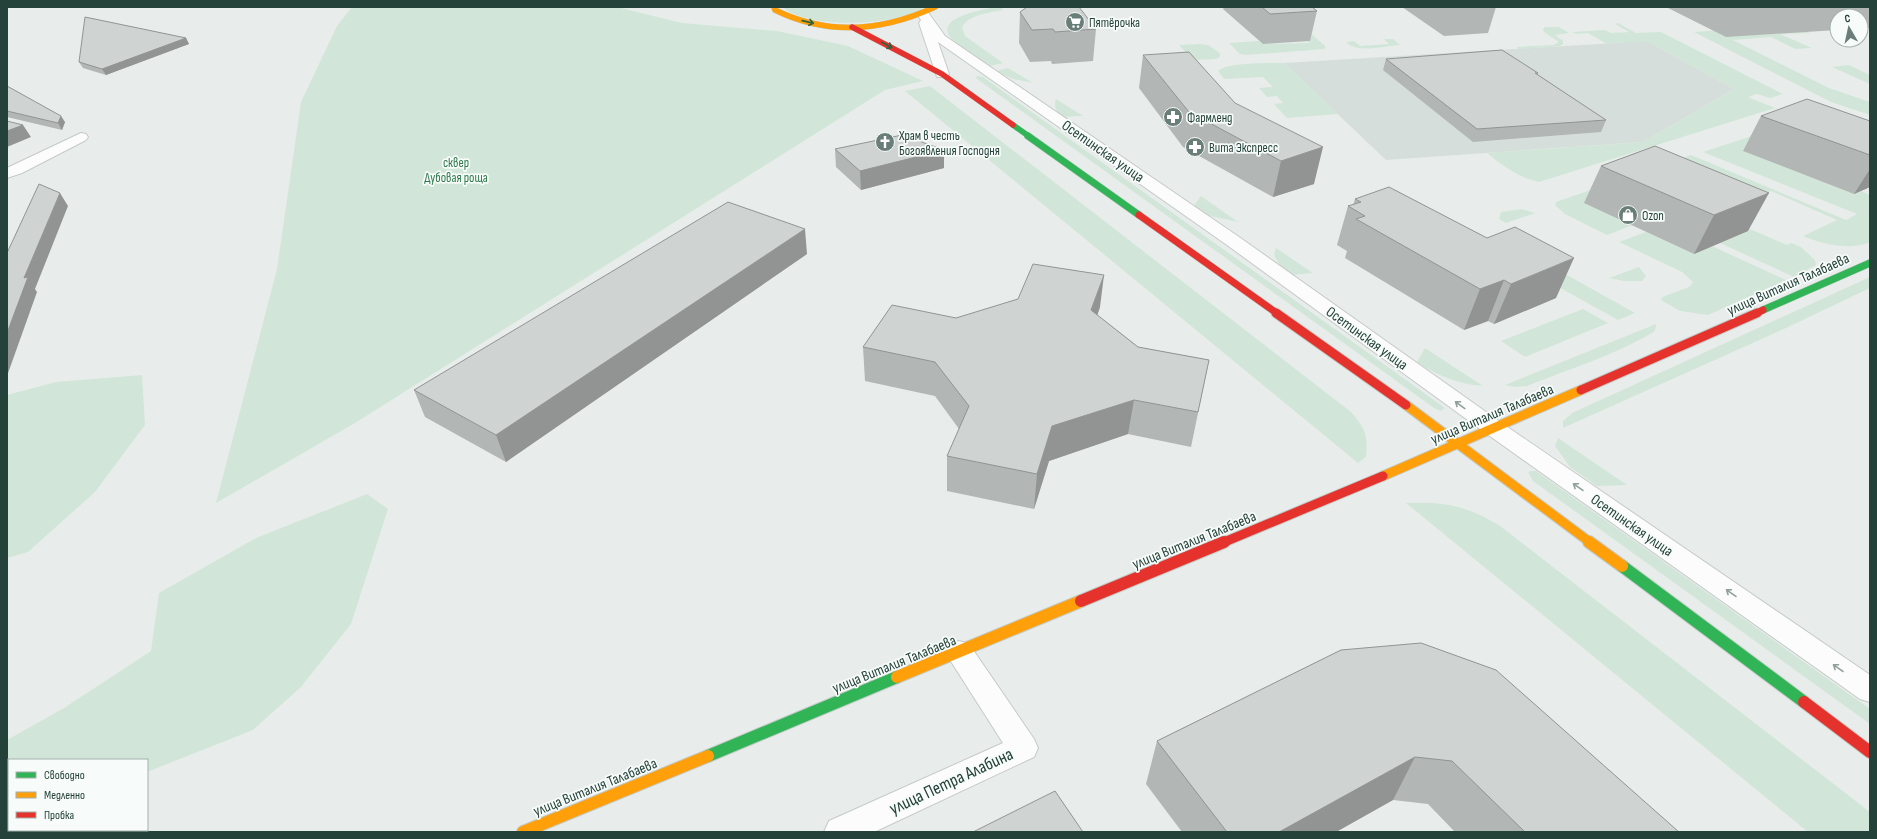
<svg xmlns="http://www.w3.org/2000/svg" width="1877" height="839" font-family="'Sofia Sans Condensed',sans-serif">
<rect width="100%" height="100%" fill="#e8edeb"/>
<path fill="#d6dedb" d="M 1647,41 L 1734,89 L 1643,142 L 1386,160 L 1284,63 Z"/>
<path fill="#d1e6d8" d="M 352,7 L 617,7 L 682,23 L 777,31 L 848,46 L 923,81 L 885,90 L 355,423 L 216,503 L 277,269 L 301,102 L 337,26 Z
M 783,7 L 924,7 C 899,26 806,30 783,7 Z
M 996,7 L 1001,7 L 1003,10 C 989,13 970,14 962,27 L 965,36 L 1003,63 L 990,66 C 978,58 964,50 954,41 C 929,18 982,10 996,7 Z
M 1769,15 L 1810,33 L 1780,34 L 1812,48 L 1795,49 L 1771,37 L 1733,40 L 1829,88 L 1870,102 L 1870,115 L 1831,102 L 1694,32 L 1721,30 Z
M 1618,23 L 1636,33 L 1661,32 L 1783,94 L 1770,98 L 1757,94 L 1748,97 L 1775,108 L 1539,182 C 1519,178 1503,166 1487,153 L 1643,142 L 1734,89 L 1647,41 L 1607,44 L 1588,33 L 1577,34 L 1572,32 L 1605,30 L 1611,33 L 1629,32 L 1615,24 Z
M 1545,27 L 1559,27 L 1569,33 L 1555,35 L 1563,41 L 1563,44 L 1560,46 L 1519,49 L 1516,47 L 1553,45 L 1559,42 L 1544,32 L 1543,29 Z
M 1297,32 L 1309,32 L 1325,46 L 1325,49 L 1245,55 L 1240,54 L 1229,43 L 1259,41 L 1263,44 L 1310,43 Z
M 1384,39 L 1393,39 L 1400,45 C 1384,46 1358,54 1346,42 L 1354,41 L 1360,46 L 1389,44 Z
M 1200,44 L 1208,45 L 1220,53 L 1220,57 L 1216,59 L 1193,60 L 1179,45 Z
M 1284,63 L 1338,114 L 1287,118 L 1274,104 L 1283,103 L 1277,96 L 1267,97 L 1259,88 L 1273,87 L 1263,77 L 1224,79 L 1218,71 C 1226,62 1271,63 1284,63 Z
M 1849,65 L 1870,75 L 1870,84 L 1832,67 Z
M 1008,68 L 1033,83 L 1013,79 L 996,71 Z
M 978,76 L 983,77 L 1445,408 L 1441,411 L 1434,408 L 977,79 L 976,77 Z
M 930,86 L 1351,412 C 1366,429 1368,436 1366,457 L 1358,463 L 905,91 Z
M 1056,99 L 1083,116 L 1062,117 C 1057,111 1053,107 1056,99 Z
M 1770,130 L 1743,151 L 1854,194 L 1861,191 L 1870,195 L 1870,242 C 1851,251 1821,244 1803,236 L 1837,220 L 1771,191 L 1748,201 L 1651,170 L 1691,155 L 1846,220 L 1857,214 L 1703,152 Z
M 1625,178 L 1585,203 L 1633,225 L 1607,235 L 1565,214 L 1555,205 L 1556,202 Z
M 1201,196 L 1238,222 L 1206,215 L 1193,207 Z
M 1521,209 L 1535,213 L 1506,223 L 1499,219 L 1501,212 Z
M 1722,217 L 1787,245 L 1791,243 L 1801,247 L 1815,260 L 1816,265 L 1794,277 L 1720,243 L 1748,231 Z
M 1646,232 L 1694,254 L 1712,246 L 1786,280 L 1708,315 L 1680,311 L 1661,300 L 1662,297 L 1689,287 L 1693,282 L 1682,272 L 1619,242 Z
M 1276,248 L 1313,273 L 1290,275 C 1283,269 1277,263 1274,254 Z
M 1533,256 L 1635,313 L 1618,320 L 1510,260 Z
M 1639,267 L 1646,276 L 1642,281 L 1624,281 L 1609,278 Z
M 1870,277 L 1870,288 L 1786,328 L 1563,428 L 1563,421 L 1572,413 Z
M 1583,309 L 1608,323 L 1525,357 L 1501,341 Z
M 1656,324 L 1655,331 C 1616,355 1569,369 1527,386 L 1514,387 L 1505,385 Z
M 1425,348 L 1483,386 C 1458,384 1438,376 1417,362 Z
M 142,375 L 145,425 L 95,492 L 28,552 L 7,558 L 7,395 L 56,382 Z
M 1558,438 L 1627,485 L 1597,486 L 1570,467 L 1555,446 Z
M 1531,471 L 1536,471 L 1870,709 L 1870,724 L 1533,481 L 1528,472 Z
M 367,494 L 388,509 L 351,624 L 301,687 L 253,730 L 147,772 L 147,760 L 9,760 L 9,813 L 7,814 L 7,740 L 64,708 L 151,651 L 159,593 L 256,538 Z
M 1406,503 C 1445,502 1466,505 1500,526 L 1870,812 L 1870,832 L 1808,832 Z"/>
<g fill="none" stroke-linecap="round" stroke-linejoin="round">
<g stroke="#c5cac8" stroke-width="2">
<path id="street" d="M 923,10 L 927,11 L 945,36 L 1239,237 L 1503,424 L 1870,675 L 1870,702 L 1860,699 L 1487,434 L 1227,245 L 938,42 L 949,74 L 947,77 L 937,77 L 919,23 L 921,20 L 917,14 Z
M 81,133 L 86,134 L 88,137 L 86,140 L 22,173 L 7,178 L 7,168 Z
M 959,641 L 969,644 L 1034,739 L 1038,748 L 1034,757 L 874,832 L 824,832 L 829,821 L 1003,743 L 945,652 L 949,644 Z"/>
</g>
<g stroke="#c3cbc8" stroke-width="6">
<path id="fast-far2" d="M 1013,125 L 1030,137"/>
</g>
<g stroke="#c3cbc8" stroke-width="8">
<path id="fast-far1" d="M 1028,136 L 1139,215
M 1763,310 L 1870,263"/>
</g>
<g stroke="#c3cbc8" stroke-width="14">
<path id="fast" d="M 1622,566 L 1804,702
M 708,756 L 897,677"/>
</g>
<g stroke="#c3cbc8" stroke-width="6">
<path id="slow-far2" d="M 774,7 L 775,10 C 828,36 883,31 935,7"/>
</g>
<g stroke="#c3cbc8" stroke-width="11">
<path id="slow-far1" d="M 1406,405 L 1591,543
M 1383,476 L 1581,390"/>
</g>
<g stroke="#c3cbc8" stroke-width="14">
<path id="slow" d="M 1589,542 L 1622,566
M 897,677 L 1081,601
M 523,832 L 708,756"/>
</g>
<g stroke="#c3cbc8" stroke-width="6">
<path id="jam-far3" d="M 852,27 L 942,74 L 1013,125"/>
</g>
<g stroke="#c3cbc8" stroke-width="8">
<path id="jam-far2" d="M 1139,215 L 1278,314
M 1755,314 L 1763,310"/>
</g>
<g stroke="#c3cbc8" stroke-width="11">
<path id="jam-far1" d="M 1276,313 L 1406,405
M 1581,390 L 1757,313
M 1222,543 L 1383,476"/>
</g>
<g stroke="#c3cbc8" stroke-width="14">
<path id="jam" d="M 1081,601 L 1224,542
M 1804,702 L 1870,752"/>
</g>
<use href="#street" fill="#fcfcfc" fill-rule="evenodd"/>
<use href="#fast-far2" stroke="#30b455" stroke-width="5.5"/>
<use href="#fast-far1" stroke="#30b455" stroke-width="7"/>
<use href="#fast" stroke="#30b455" stroke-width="12"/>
<use href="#slow-far2" stroke="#ff9f0a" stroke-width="5.5"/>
<use href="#slow-far1" stroke="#ff9f0a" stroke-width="9"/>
<use href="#slow" stroke="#ff9f0a" stroke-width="12"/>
<use href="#jam-far3" stroke="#e5322d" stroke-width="5.5"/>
<use href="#jam-far2" stroke="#e5322d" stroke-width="7"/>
<use href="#jam-far1" stroke="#e5322d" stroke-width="9"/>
<use href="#jam" stroke="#e5322d" stroke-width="12"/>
</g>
<path fill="#b2b6b5" d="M 1224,7 L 1312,7 L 1317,11 L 1310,41 L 1263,44 L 1223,9 Z
M 1402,7 L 1496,7 L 1488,33 L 1444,36 Z
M 1666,7 L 1870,7 L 1870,28 L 1861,29 L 1861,16 L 1837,16 L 1837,30 L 1726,37 Z
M 1020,12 L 1096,29 L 1093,61 L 1052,64 L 1051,61 L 1030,62 L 1019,43 Z
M 186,38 L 189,44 L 106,75 L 83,68 L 79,62 Z
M 1143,55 L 1235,103 L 1314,184 L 1273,197 L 1183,147 L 1139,88 Z
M 1386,59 L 1538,73 L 1537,75 L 1606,120 L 1601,132 L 1473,142 L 1383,70 Z
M 7,86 L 65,122 L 62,130 L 7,117 Z
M 1761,116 L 1870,121 L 1870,187 L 1854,194 L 1743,151 Z
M 1655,146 L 1748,231 L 1694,254 L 1584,203 L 1601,166 Z
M 835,149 L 944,150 L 944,168 L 861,190 L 836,167 Z
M 1355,199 L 1556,298 L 1494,324 L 1488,321 L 1464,330 L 1345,258 L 1347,251 L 1337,245 L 1348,206 L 1353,205 Z
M 807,254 L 506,462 L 425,417 L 414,390 Z
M 1100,307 L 1097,315 L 1138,347 L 1209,360 L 1191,447 L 1128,434 L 1049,461 L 1034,509 L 947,491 L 947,456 L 959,429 L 935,396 L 865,381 L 863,347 L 956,318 Z
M 1341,650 L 1679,832 L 1455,832 L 1428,804 L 1393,800 L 1336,832 L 1182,832 L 1146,784 L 1157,741 Z"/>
<path fill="#919493" d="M 186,38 L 189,44 L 106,75 L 102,69 Z
M 61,116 L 65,122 L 62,130 L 58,123 Z
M 23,125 L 31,137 L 7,147 L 7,131 Z
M 1323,147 L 1314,184 L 1273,197 L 1281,161 Z
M 944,150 L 944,168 L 861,190 L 860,171 Z
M 1870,169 L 1870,187 L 1854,194 Z
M 60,193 L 68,206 L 35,289 L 37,292 L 7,376 L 7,333 L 24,278 Z
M 1769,193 L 1748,231 L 1694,254 L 1714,215 Z
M 805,229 L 807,254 L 506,462 L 496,435 Z
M 1574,258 L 1556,298 L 1494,324 L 1511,284 Z
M 1104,275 L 1100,307 L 1088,343 L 1091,310 Z
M 1504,280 L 1488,321 L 1464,330 L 1480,289 Z
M 1134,400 L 1128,434 L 1049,461 L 1034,509 L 1037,474 L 1052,426 Z
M 1415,757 L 1393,800 L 1336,832 L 1279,832 Z"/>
<path fill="#cfd4d2" stroke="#919493" d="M 1027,7 L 1079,7 L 1096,29 L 1055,32 L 1053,29 L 1032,30 L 1020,12 Z
M 1262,7 L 1312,7 L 1317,11 L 1270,14 Z
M 85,17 L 186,38 L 102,69 L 79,62 Z
M 1502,50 L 1538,73 L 1535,73 L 1606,120 L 1477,129 L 1386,59 Z
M 1189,52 L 1235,103 L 1323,147 L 1281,161 L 1189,112 L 1143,55 Z
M 7,86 L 61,116 L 58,123 L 7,111 Z
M 1807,99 L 1870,121 L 1870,155 L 1761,116 Z
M 7,121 L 23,125 L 7,131 Z
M 902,135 L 944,150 L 860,171 L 835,149 Z
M 1655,146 L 1769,193 L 1714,215 L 1601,166 Z
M 39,184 L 60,193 L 24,278 L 28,277 L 7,333 L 7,253 Z
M 1389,187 L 1487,238 L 1515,227 L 1574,258 L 1511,284 L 1504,280 L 1480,289 L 1356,219 L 1365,216 L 1348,206 L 1361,202 L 1355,199 Z
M 728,202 L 805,229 L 496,435 L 414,390 Z
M 1033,264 L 1104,275 L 1091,310 L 1138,347 L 1209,360 L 1198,412 L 1134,400 L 1052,426 L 1037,474 L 947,456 L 969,406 L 935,362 L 863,347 L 892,305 L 956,318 L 1018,299 Z
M 1421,643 L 1496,670 L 1679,832 L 1525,832 L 1452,761 L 1415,757 L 1279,832 L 1227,832 L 1157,741 L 1341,650 Z
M 1055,791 L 1083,832 L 973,832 Z"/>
<defs><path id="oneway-shaft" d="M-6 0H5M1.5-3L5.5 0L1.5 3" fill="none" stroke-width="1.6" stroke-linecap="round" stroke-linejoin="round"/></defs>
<g stroke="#286442">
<use href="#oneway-shaft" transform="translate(808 22) rotate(13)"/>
<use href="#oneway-shaft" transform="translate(887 45) rotate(28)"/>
</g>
<g stroke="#909f9b">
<use href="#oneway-shaft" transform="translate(1460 405) rotate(-144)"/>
<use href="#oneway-shaft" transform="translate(1578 487) rotate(-145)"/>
<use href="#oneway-shaft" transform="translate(1731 593) rotate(-145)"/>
<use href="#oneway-shaft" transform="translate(1838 668) rotate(-145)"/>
</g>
<defs>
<g id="supermarket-disc" transform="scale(1)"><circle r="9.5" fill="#697e78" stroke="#f7fbf9"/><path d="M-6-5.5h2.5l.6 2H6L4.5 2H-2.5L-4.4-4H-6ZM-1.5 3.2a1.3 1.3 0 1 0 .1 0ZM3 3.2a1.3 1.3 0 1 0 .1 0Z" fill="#fff"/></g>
<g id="pharmacy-disc" transform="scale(1)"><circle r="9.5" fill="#697e78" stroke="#f7fbf9"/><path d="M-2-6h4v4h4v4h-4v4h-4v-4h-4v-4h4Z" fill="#fff"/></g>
<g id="church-disc" transform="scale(1)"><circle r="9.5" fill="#697e78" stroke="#f7fbf9"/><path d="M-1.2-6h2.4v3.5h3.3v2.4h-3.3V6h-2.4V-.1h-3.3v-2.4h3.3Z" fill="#fff"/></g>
<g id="shop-disc" transform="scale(1)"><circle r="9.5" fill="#697e78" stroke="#f7fbf9"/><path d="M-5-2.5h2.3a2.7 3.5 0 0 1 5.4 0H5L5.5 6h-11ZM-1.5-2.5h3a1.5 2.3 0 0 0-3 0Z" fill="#fff"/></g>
</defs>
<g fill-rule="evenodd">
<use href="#supermarket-disc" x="1075" y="22"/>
<use href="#pharmacy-disc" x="1173" y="117"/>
<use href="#church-disc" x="885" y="142"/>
<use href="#pharmacy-disc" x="1195" y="147"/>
<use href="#shop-disc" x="1628" y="215"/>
</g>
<g text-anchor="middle" stroke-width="3.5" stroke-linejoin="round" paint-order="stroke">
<g font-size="13" fill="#24423a" stroke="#f7fbf9" text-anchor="start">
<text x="1089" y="27">Пятёрочка</text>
<text x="1187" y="122">Фармленд</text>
<text x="899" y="140">Храм в честь<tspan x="899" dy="15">Богоявления Господня</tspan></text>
<text x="1209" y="152">Вита Экспресс</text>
<text x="1642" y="220">Ozon</text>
</g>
<g font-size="13" fill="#2d7a4b" stroke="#f7fbf9">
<text x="456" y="167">сквер<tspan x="456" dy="15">Дубовая роща</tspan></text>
</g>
<g font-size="15" fill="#24423a" stroke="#f7fbf9">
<text transform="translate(1103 151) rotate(35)" y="5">Осетинская улица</text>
<text transform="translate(1788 284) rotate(-24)" y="5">улица Виталия Талабаева</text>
<text transform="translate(1367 338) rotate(36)" y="5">Осетинская улица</text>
<text transform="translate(1492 414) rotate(-23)" y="5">улица Виталия Талабаева</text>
<text transform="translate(1632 525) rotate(35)" y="5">Осетинская улица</text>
<text transform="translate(1194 540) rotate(-22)" y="5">улица Виталия Талабаева</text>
<text transform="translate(894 664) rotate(-22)" y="5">улица Виталия Талабаева</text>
<text transform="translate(595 787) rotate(-22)" y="5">улица Виталия Талабаева</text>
</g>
<g font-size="18" fill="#24423a" stroke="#f7fbf9">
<text transform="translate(951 781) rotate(-25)" y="6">улица Петра Алабина</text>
</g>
</g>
<rect width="1877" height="839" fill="none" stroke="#24423a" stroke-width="16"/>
<rect x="8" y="759" width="140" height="72" fill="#f7fbf9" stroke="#a3b1ad"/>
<rect x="16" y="772" width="20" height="6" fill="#30b455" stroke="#a3b1ad"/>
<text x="44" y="779" font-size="12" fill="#24423a">Свободно</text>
<rect x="16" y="792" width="20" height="6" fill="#ff9f0a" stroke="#a3b1ad"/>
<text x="44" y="799" font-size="12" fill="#24423a">Медленно</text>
<rect x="16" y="812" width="20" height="6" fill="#e5322d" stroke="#a3b1ad"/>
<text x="44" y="819" font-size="12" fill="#24423a">Пробка</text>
<g transform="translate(1849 28) rotate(351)"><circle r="19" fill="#f7fbf9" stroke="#a3b1ad"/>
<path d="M0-3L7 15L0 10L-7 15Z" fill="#697e78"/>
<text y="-6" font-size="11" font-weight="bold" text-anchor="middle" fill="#24423a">С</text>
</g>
</svg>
